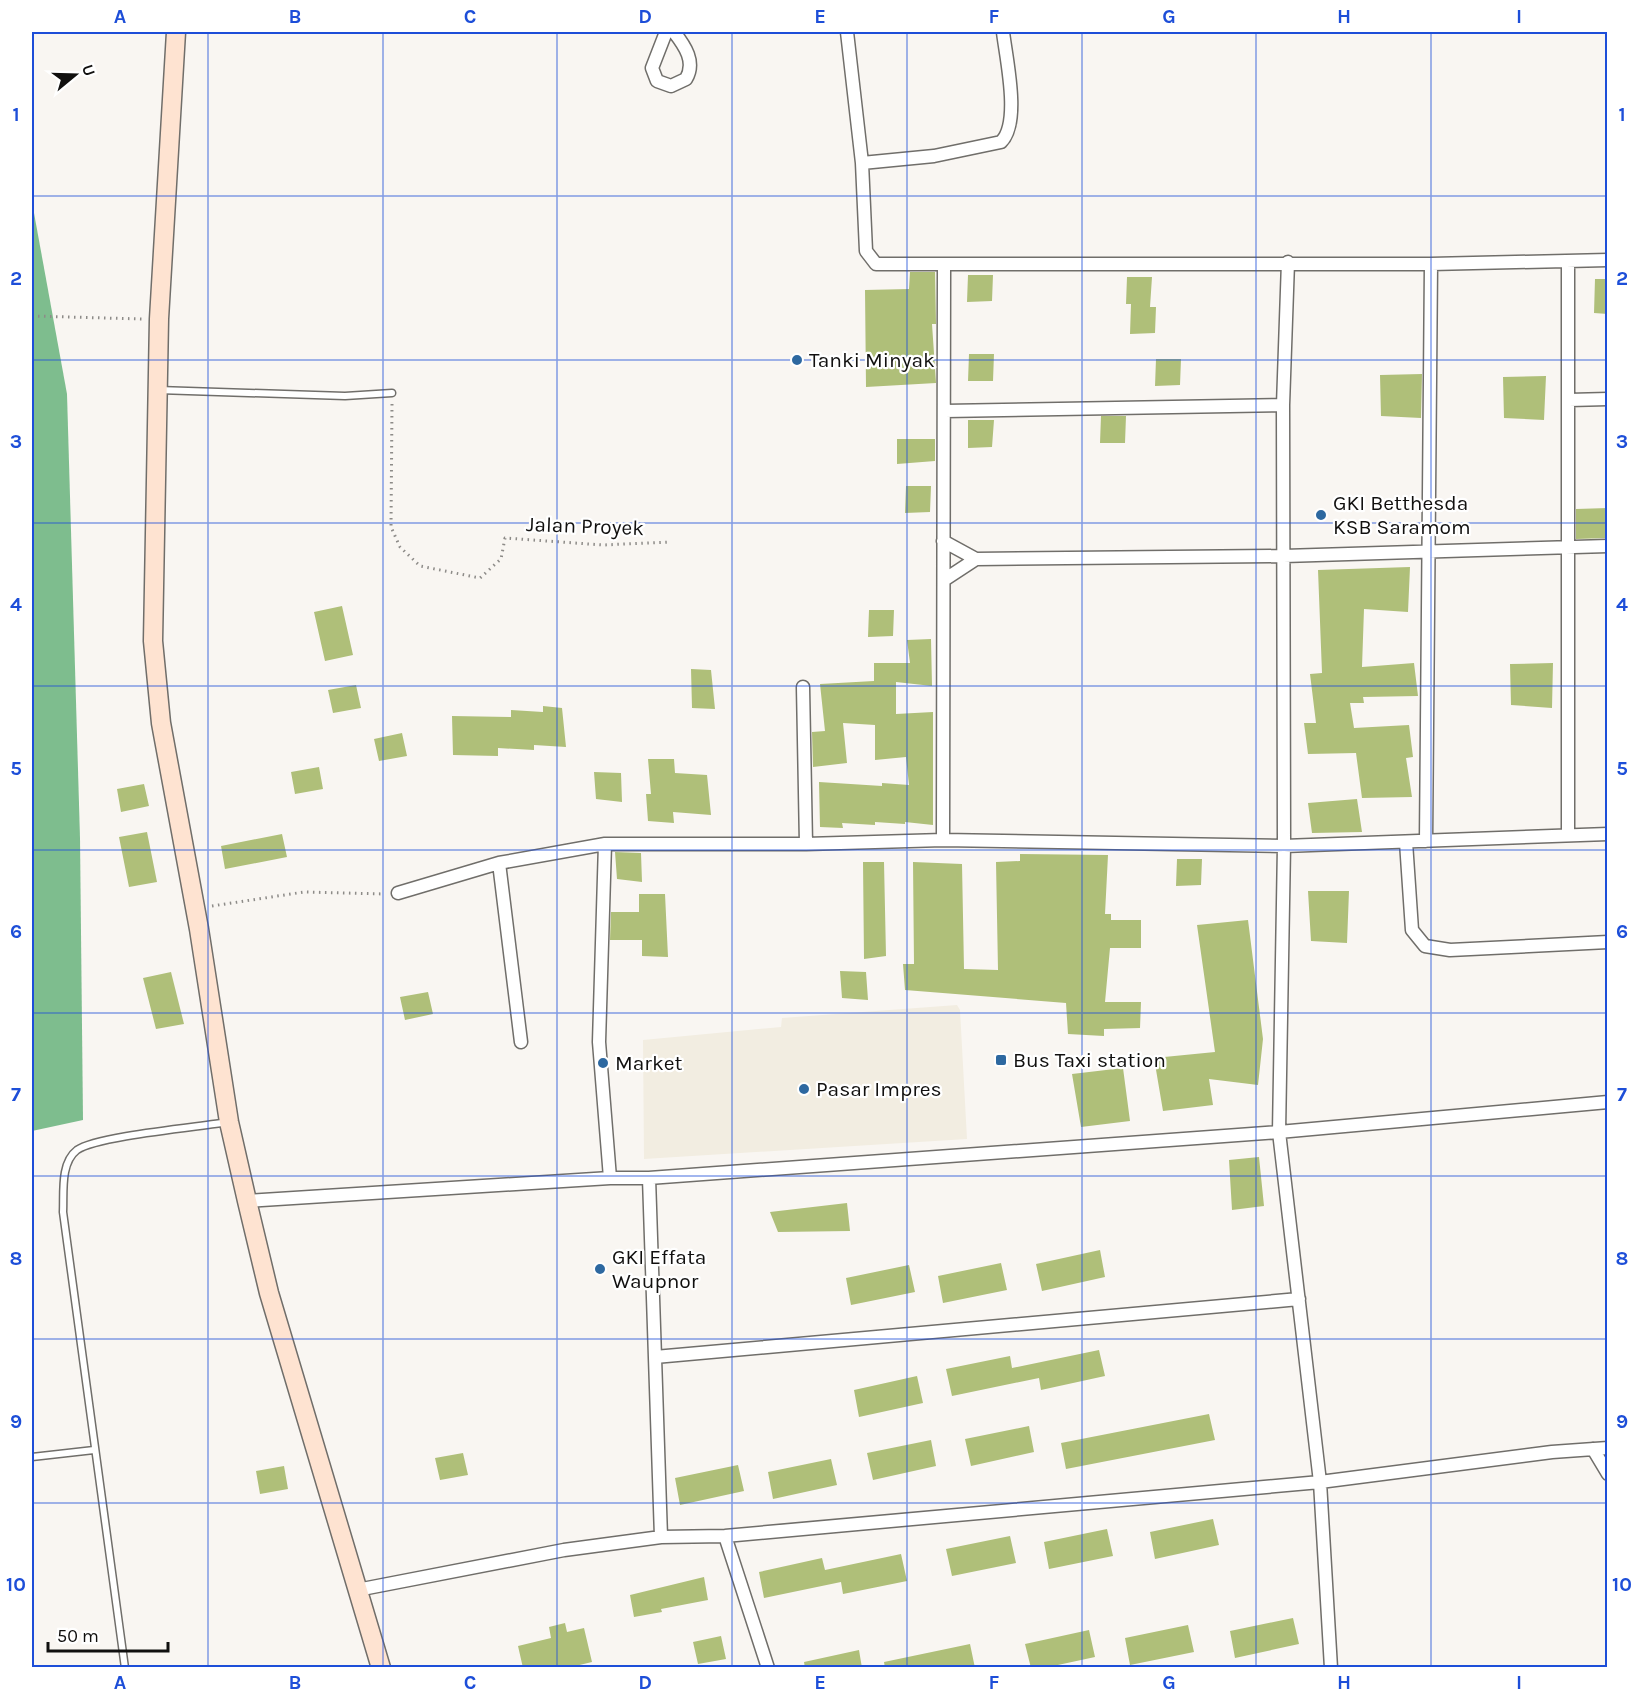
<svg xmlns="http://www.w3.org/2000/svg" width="1639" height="1699" font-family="Karla,sans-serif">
<rect width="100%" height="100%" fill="#f9f6f2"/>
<path fill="#f2ede1" d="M 957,1005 L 960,1010 L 967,1139 L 644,1159 L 643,1040 L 781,1027 L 782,1018 Z"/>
<path fill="#7ebd8e" d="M 32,202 L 67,394 L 80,838 L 83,1120 L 32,1131 Z"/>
<path fill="#afbf79" d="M 910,272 L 935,272 L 936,324 L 932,324 L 936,383 L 866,387 L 865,290 L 909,289 Z
M 968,275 L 993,275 L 992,301 L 967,302 Z
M 1127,277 L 1152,277 L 1150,307 L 1156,307 L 1155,333 L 1130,334 L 1131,304 L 1126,304 Z
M 1595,279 L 1608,279 L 1608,314 L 1594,313 Z
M 969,354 L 994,354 L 993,381 L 968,381 Z
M 1156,359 L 1181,359 L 1180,385 L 1155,386 Z
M 1422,374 L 1421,418 L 1381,416 L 1380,375 Z
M 1546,376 L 1544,420 L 1504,418 L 1503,377 Z
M 1101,416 L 1126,416 L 1125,443 L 1100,443 Z
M 968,420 L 994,420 L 992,447 L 968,448 Z
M 897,439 L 935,439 L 935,461 L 897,464 Z
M 906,486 L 931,486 L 930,512 L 905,513 Z
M 1608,508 L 1608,538 L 1576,539 L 1576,509 Z
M 1410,567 L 1408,612 L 1364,609 L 1362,667 L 1414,663 L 1418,696 L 1363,697 L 1364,703 L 1350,703 L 1354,728 L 1409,725 L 1413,757 L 1406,758 L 1412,797 L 1362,798 L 1356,753 L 1308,754 L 1304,723 L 1316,723 L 1310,674 L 1322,673 L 1318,570 Z
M 342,606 L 353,655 L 325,661 L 314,612 Z
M 869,610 L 894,610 L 893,636 L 868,637 Z
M 931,639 L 932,686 L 896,682 L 896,714 L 933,712 L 933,825 L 905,822 L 905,824 L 875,822 L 875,825 L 842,823 L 843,828 L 820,827 L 819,782 L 882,786 L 882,783 L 909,785 L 906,757 L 875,760 L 875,725 L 843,723 L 847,763 L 813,767 L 812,732 L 825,731 L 820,684 L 874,681 L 874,663 L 910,663 L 907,640 Z
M 1553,663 L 1552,708 L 1511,705 L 1510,664 Z
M 691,669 L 711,670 L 715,709 L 692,708 Z
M 356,685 L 361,708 L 333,713 L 328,690 Z
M 543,706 L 562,708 L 566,747 L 534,745 L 534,750 L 498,748 L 498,756 L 453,755 L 452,716 L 511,717 L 511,710 L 543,712 Z
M 402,733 L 407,756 L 379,761 L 374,739 Z
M 648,759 L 674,759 L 675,773 L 707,775 L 711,815 L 673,812 L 674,823 L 648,821 L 646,794 L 651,794 Z
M 319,767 L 323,789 L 295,794 L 291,772 Z
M 594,772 L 621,773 L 622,802 L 596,799 Z
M 144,784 L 149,806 L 121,812 L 117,789 Z
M 1357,799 L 1362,832 L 1312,833 L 1308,803 Z
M 147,832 L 157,882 L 129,887 L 119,837 Z
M 282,834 L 287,857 L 225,869 L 221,846 Z
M 615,852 L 641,853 L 642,882 L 617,879 Z
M 1020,854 L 1108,855 L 1105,914 L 1111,914 L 1111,920 L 1141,920 L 1141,948 L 1110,948 L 1105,1002 L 1141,1002 L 1140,1028 L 1104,1029 L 1104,1036 L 1068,1034 L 1066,1003 L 905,990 L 903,964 L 914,964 L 913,862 L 962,864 L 964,969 L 998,970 L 996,862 L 1020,861 Z
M 1177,859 L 1202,859 L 1201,885 L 1176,886 Z
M 863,862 L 884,862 L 886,956 L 864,959 Z
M 1308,891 L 1349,891 L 1347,943 L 1311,941 Z
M 639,894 L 665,894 L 668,957 L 642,956 L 642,940 L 610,940 L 611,912 L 639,912 Z
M 1248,920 L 1263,1039 L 1258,1085 L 1209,1079 L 1213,1105 L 1163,1111 L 1154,1058 L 1215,1052 L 1197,925 Z
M 840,971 L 866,972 L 868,1000 L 842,998 Z
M 171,972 L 184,1024 L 156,1029 L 143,978 Z
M 428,992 L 433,1014 L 405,1020 L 400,997 Z
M 1123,1068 L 1130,1121 L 1081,1127 L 1072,1074 Z
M 1259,1157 L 1264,1206 L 1232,1210 L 1229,1160 Z
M 847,1203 L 850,1231 L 778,1232 L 770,1212 Z
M 1100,1250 L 1105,1277 L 1042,1291 L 1036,1264 Z
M 1001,1263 L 1007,1290 L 943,1303 L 938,1276 Z
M 909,1265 L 915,1292 L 851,1305 L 846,1278 Z
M 1099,1350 L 1105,1376 L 1041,1390 L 1039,1378 L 952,1396 L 946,1369 L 1010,1356 L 1012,1368 Z
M 917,1376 L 923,1403 L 859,1417 L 854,1390 Z
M 1209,1414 L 1215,1440 L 1066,1469 L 1061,1443 Z
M 1029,1426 L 1034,1452 L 971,1466 L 965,1439 Z
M 931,1440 L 936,1466 L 873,1480 L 867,1453 Z
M 463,1453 L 468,1475 L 440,1480 L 435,1458 Z
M 831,1459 L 837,1485 L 773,1499 L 768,1472 Z
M 738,1465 L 744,1491 L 680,1505 L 675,1478 Z
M 284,1466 L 288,1489 L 260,1494 L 256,1471 Z
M 1213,1519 L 1219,1545 L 1155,1559 L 1150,1532 Z
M 1107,1529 L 1113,1556 L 1049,1569 L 1044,1542 Z
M 1010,1536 L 1016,1563 L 952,1576 L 946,1549 Z
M 901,1554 L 907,1581 L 843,1594 L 841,1582 L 764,1598 L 759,1572 L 822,1558 L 825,1570 Z
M 704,1577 L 708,1600 L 661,1609 L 662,1612 L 634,1617 L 630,1595 Z
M 1293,1618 L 1299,1644 L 1235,1658 L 1230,1631 Z
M 565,1623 L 567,1632 L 584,1628 L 592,1662 L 567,1668 L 523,1668 L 518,1646 L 551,1638 L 549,1627 Z
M 1188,1625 L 1194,1652 L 1130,1665 L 1125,1638 Z
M 1089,1630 L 1095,1657 L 1044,1668 L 1031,1668 L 1025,1644 Z
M 721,1636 L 726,1659 L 698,1664 L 693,1642 Z
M 970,1644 L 975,1668 L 885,1668 L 884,1662 Z
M 859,1650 L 862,1668 L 805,1668 L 804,1662 Z"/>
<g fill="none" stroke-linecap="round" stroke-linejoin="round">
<g stroke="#706e6a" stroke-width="9">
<path id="service" d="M 158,390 L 345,396 L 392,393
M 32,1457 L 94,1450
M 125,1668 L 63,1212 C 64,1193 60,1163 77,1150 C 97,1136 198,1127 228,1122"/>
</g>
<g stroke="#706e6a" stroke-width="15">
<path id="minor" d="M 666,32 L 652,68 L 657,81 L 671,86 L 686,79 C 696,62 685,46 674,32
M 847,32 L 862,163 L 866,251 L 876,264 L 1431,264 L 1608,260
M 862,163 L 934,156 L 1001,142 C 1021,123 1006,58 1003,32
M 1288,262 L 1283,405 L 1284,846 L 1279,1132 L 1320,1482 L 1331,1668
M 1569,400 L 1608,399
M 945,411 L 1283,405
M 943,541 L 976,559 L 1284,556 L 1608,546
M 944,580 L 976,559
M 803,687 L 806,844
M 1568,835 L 1568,262
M 943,840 L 944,266
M 1426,841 L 1431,264
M 1406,842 L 1412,930 L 1425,946 L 1450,950 L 1608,942
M 605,844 L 599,1042 L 610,1178
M 499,863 L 521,1042
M 398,893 L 499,863 L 605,844 L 806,844 L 943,840 L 1284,846 L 1608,834
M 649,1178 L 661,1537
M 247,1201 L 610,1178 L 649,1178 L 1279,1132 L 1608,1102
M 655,1357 L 1299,1299
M 1593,1449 L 1608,1474
M 725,1536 L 768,1668
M 357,1590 L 564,1550 L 661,1537 L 725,1536 L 1320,1482 L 1552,1452 L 1608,1448"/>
</g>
<g stroke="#706e6a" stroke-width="21">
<path id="secondary" d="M 176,32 L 159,319 L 153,641 L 161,723 L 199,929 L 229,1122 L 247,1201 L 269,1293 L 381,1668"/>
</g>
<path stroke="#8d8b88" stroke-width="3" stroke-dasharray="1.5 4.5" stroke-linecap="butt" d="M 32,316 L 142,319
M 392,404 L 391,527 L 400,547 L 420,566 L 480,578 L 501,559 L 505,538 L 603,545 L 671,542
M 212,906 L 304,892 L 384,894"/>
<use href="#service" stroke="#fff" stroke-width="6"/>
<use href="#minor" stroke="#fff" stroke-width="12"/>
<use href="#secondary" stroke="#fee3d1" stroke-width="18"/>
</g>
<path fill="none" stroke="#1d4ed8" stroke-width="1.5" stroke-opacity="0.55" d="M 208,32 L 208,1668M 383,32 L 383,1668M 557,32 L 557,1668M 732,32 L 732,1668M 907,32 L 907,1668M 1082,32 L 1082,1668M 1256,32 L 1256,1668M 1431,32 L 1431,1668M 32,196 L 1608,196M 32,360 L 1608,360M 32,523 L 1608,523M 32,686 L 1608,686M 32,850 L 1608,850M 32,1013 L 1608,1013M 32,1176 L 1608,1176M 32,1339 L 1608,1339M 32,1503 L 1608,1503"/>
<g fill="#2d68a0" stroke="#fff" stroke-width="2">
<circle cx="797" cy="360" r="6"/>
<circle cx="1321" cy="515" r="6"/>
<rect x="995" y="1054" width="12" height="12" rx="3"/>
<circle cx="603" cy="1063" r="6"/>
<circle cx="804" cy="1089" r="6"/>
<circle cx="600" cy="1269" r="6"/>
</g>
<g text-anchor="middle" stroke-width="4.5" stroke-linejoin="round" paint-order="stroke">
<g font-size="21" fill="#11100f" stroke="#fff" text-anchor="start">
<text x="809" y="367">Tanki Minyak</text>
<text x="1333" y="510">GKI Betthesda<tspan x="1333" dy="24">KSB Saramom</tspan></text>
<text x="1013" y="1067">Bus Taxi station</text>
<text x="615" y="1070">Market</text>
<text x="816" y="1096">Pasar Impres</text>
<text x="612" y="1264">GKI Effata<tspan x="612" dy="24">Waupnor</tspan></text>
</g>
<g font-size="21" fill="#11100f" stroke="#fff">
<text transform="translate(585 526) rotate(2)" y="7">Jalan Proyek</text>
</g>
</g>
<rect width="1639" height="1699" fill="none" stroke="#ffffff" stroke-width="66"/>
<g transform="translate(75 75) rotate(71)" stroke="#ffffff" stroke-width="4.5" paint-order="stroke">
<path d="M0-4.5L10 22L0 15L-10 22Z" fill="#11100f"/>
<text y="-9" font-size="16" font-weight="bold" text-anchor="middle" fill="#11100f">U</text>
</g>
<path d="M48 1642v9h120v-9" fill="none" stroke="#11100f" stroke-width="3"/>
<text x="57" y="1642" font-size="18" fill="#11100f" stroke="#ffffff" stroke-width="4.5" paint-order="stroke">50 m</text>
<rect x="33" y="33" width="1573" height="1633" fill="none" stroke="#1d4ed8" stroke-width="2"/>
<g font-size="20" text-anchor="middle" font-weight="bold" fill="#1d4ed8">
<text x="120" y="23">A</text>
<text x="295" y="23">B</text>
<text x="470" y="23">C</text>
<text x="645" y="23">D</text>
<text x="820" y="23">E</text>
<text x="994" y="23">F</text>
<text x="1169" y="23">G</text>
<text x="1344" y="23">H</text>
<text x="1519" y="23">I</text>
<text x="16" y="121">1</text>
<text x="1622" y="121">1</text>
<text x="16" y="285">2</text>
<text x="1622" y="285">2</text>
<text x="16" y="448">3</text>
<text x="1622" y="448">3</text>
<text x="16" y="611">4</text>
<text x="1622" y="611">4</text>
<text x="16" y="775">5</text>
<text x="1622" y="775">5</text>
<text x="16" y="938">6</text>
<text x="1622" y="938">6</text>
<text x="16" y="1101">7</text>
<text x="1622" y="1101">7</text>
<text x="16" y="1265">8</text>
<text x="1622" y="1265">8</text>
<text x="16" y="1428">9</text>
<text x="1622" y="1428">9</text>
<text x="16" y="1591">10</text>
<text x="1622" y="1591">10</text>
<text x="120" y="1689">A</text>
<text x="295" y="1689">B</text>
<text x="470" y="1689">C</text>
<text x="645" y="1689">D</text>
<text x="820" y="1689">E</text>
<text x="994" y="1689">F</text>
<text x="1169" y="1689">G</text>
<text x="1344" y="1689">H</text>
<text x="1519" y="1689">I</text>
</g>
</svg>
